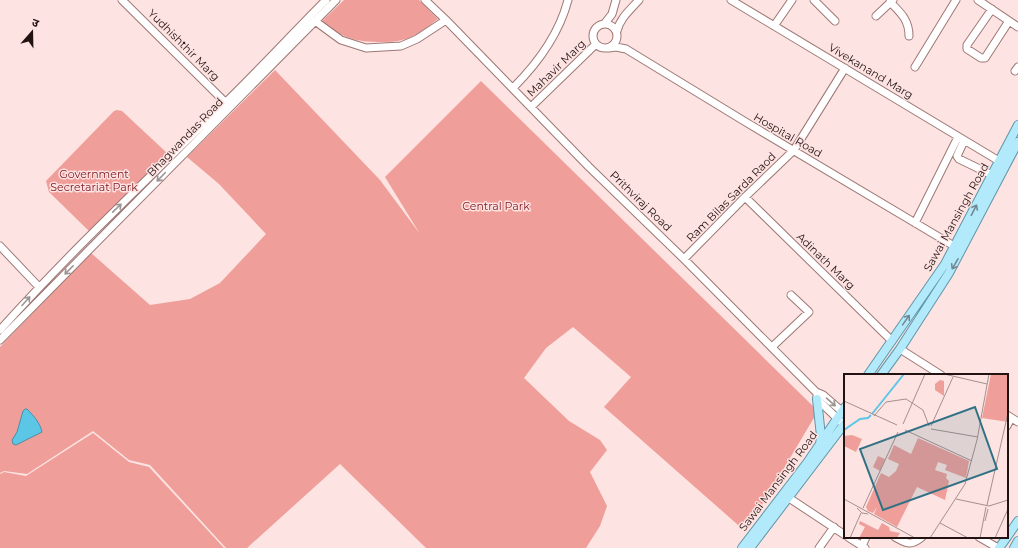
<svg xmlns="http://www.w3.org/2000/svg" width="1018" height="548" font-family="Montserrat,'Noto Sans Devanagari',sans-serif">
<rect width="100%" height="100%" fill="#fde3e1"/>
<path fill="#ef9e99" d="M 344,0 L 419,0 L 438,19 C 431,24 423,31 415,35 C 404,41 394,42 382,42 C 355,42 343,38 321,22 Z
M 275,70 L 380,180 L 420,234 L 385,177 L 481,81 L 818,411 L 746,532 L 604,407 L 631,377 L 573,327 L 546,348 L 524,378 L 569,421 L 600,440 L 607,450 L 590,472 L 607,506 L 600,526 L 586,548 L 426,548 L 340,464 L 247,548 L 226,548 L 150,465 L 129,460 L 93,431 L 27,474 L 4,471 L 0,473 L 0,347 L 91,253 L 150,305 L 190,299 L 220,283 L 266,234 L 219,184 L 187,157 Z
M 117,110 L 122,111 L 167,153 L 90,232 L 49,192 L 46,181 L 114,111 Z
M 93,433 L 129,462 L 149,467 L 224,548 L 0,548 L 0,474 L 4,472 L 26,476 Z"/>
<path fill="#5bc6e6" stroke="#4a90a6" d="M 25,409 L 27,409 C 34,416 40,423 42,432 L 16,445 L 13,444 L 12,440 L 17,432 L 23,411 Z"/>
<g fill="none" stroke-linecap="round" stroke-linejoin="round">
<g stroke="#9d7774" stroke-width="9">
<path id="minor" d="M 122,0 L 228,105
M 425,0 L 446,20 L 589,167 L 684,259 L 816,392 L 823,395 L 845,414
M 731,0 L 999,161
M 814,0 L 835,21
M 978,0 L 1018,27
M 890,2 C 901,13 909,20 909,36
M 992,9 L 967,45 L 967,49 L 981,58 L 985,58 L 1009,21
M 876,16 L 893,0
M 315,21 L 341,40 L 366,48 L 401,46 L 417,39 L 446,20
M 605,23 L 612,14 L 616,0
M593 36a12 12 0 1 1 24 0a12 12 0 1 1-24 0Z
M 774,26 L 792,0
M 617,31 C 620,18 630,10 639,0
M 609,48 L 616,47 L 626,49 L 744,121 L 959,249
M 915,67 L 956,0
M 1015,71 L 1018,67
M 513,88 C 538,63 559,35 568,0
M 531,107 L 596,44
M 964,141 L 957,156 L 959,159 L 992,175
M 745,197 L 892,341
M 915,223 L 958,137
M 0,246 L 39,287
M 684,259 L 745,197 L 794,150 L 845,68
M 0,330 C 71,251 149,178 224,104 C 259,70 292,34 326,0
M 0,340 L 336,0
M 772,347 L 809,312 L 791,295
M 900,349 L 941,375
M 817,396 L 817,399 L 841,422
M 1007,415 L 1018,422
M 1007,426 L 1011,418
M 789,498 L 845,535
M 848,537 L 865,548
M 895,537 C 907,544 911,546 922,537
M 979,537 L 998,548
M 862,546 L 866,537
M 819,548 L 834,527"/>
</g>
<g stroke="#5f96a8" stroke-width="10">
<path id="major" d="M 868,375 L 945,264 L 1018,125
M 881,375 L 900,349 L 949,273 L 1018,142
M 817,399 L 821,436 L 820,445
M 1007,537 L 1018,521
M 742,548 L 807,463 L 845,407
M 750,548 L 845,423
M 999,548 L 1007,537
M 1014,548 L 1018,541"/>
</g>
<use href="#minor" stroke="#fff" stroke-width="7"/>
<use href="#major" stroke="#b3eafb" stroke-width="8"/>
</g>
<defs><path id="oneway-shaft" d="M-6 0H5M1.5-3L5.5 0L1.5 3" fill="none" stroke-width="1.6" stroke-linecap="round" stroke-linejoin="round"/></defs>
<g stroke="#9c9594">
<use href="#oneway-shaft" transform="translate(161 177) rotate(134)"/>
<use href="#oneway-shaft" transform="translate(117 208) rotate(-44)"/>
<use href="#oneway-shaft" transform="translate(69 270) rotate(135)"/>
<use href="#oneway-shaft" transform="translate(26 301) rotate(-48)"/>
<use href="#oneway-shaft" transform="translate(831 402) rotate(41)"/>
</g>
<g stroke="#728992">
<use href="#oneway-shaft" transform="translate(974 210) rotate(-63)"/>
<use href="#oneway-shaft" transform="translate(955 264) rotate(120)"/>
<use href="#oneway-shaft" transform="translate(906 320) rotate(-55)"/>
</g>
<g text-anchor="middle" stroke-width="3" stroke-linejoin="round" paint-order="stroke">
<g font-size="11" fill="#221312" stroke="#fde3e1">
<text transform="translate(184 45) rotate(45)" y="4">Yudhishthir Marg</text>
<text transform="translate(556 68) rotate(-44)" y="4">Mahavir Marg</text>
<text transform="translate(871 71) rotate(31)" y="4">Vivekanand Marg</text>
<text transform="translate(788 135) rotate(30)" y="4">Hospital Road</text>
<text transform="translate(185 137) rotate(-46)" y="4">Bhagwandas Road</text>
<text transform="translate(731 197) rotate(-45)" y="4">Ram Bilas Sarda Raod</text>
<text transform="translate(641 201) rotate(44)" y="4">Prithviraj Road</text>
<text transform="translate(956 217) rotate(-61)" y="4">Sawai Mansingh Road</text>
<text transform="translate(826 261) rotate(44)" y="4">Adinath Marg</text>
<text transform="translate(778 481) rotate(-53)" y="4">Sawai Mansingh Road</text>
</g>
<g font-size="11" fill="#7e161f" stroke="#fde3e1">
<text x="94" y="178">Government<tspan x="94" dy="13">Secretariat Park</tspan></text>
<text x="496" y="210">Central Park</text>
</g>
</g>
<g transform="translate(844 374)">
<rect width="164" height="164" fill="#fde3e1"/>
<path d="M 147,0 L 164,0 L 164,48 L 138,44 ZM 96,6 L 100,7 L 100,22 L 91,16 L 91,10 ZM 8,61 L 18,65 L 12,78 L 0,72 L 0,62 ZM 74,64 L 125,87 L 122,104 L 101,96 L 103,91 L 94,88 L 91,96 L 103,100 L 102,104 L 105,107 L 101,126 L 73,113 L 53,153 L 30,140 L 33,133 L 29,139 L 24,137 L 22,133 L 37,99 L 45,103 L 52,97 L 55,90 L 44,85 L 50,71 L 67,80 ZM 34,82 L 41,85 L 36,97 L 29,93 ZM 16,147 L 34,156 L 38,149 L 45,153 L 46,157 L 56,159 L 53,164 L 15,164 L 21,153 L 15,150 Z" fill="#ef9e99"/>
<path fill="none" stroke="#5bc6e6" stroke-width="2" d="M 28,40 L 60,0M 0,56 L 16,45 L 24,44 L 27,41"/>
<path fill="none" stroke="#a5908e" stroke-width="1" d="M 100,0 L 143,10M 164,18 L 164,32M 0,27 L 53,51M 30,42 L 42,28 L 62,25 L 79,36 L 85,52M 59,50 L 81,0M 87,52 L 109,3M 87,55 L 134,63M 61,56 L 128,87M 0,125 L 71,164M 112,125 L 145,132M 143,131 L 164,39M 145,132 L 164,126M 13,134 L 18,139 L 24,140M 19,134 L 54,58M 141,147 L 144,135M 96,149 L 124,164M 6,164 L 17,139M 86,164 L 121,110 L 133,66 L 145,0M 136,164 L 142,133M 151,164 L 164,135"/>
<path fill="#317185" fill-opacity="0.15" stroke="#317185" stroke-width="2" d="M 131,33 L 153,95 L 39,136 L 16,75 Z"/>
<rect width="164" height="164" fill="none" stroke="#221312" stroke-width="2"/>
</g>
<g transform="translate(32 32) rotate(20)" stroke="#fde3e1" stroke-width="3" paint-order="stroke">
<path d="M0-3L7 15L0 10L-7 15Z" fill="#221312"/>
<text y="-6" font-size="11" font-weight="bold" text-anchor="middle" fill="#221312">उ</text>
</g>
</svg>
